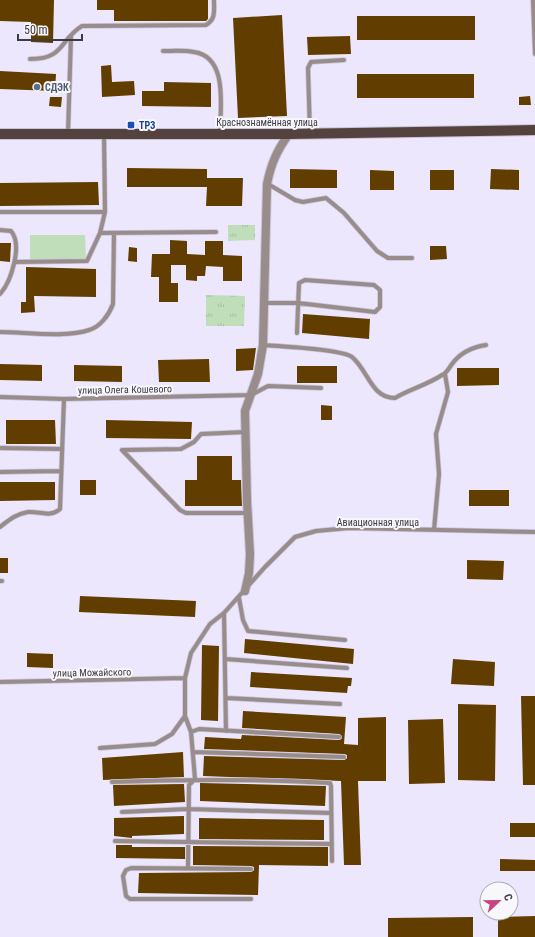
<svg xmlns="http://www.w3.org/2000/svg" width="535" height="937" font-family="'Roboto Condensed',sans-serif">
<defs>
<pattern id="park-tufts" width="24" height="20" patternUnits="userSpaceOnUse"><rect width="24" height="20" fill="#c0deb9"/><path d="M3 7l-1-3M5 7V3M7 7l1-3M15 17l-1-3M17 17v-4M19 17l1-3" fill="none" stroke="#a6bfa0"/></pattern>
</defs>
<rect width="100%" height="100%" fill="#ece7fd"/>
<path fill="#c0deb9" d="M 30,235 L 85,235 L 86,259 L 30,259 Z"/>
<path fill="url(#park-tufts)" d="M 228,225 L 255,225 L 255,240 L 228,241 Z
M 206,295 L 245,296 L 244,326 L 206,326 Z"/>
<path fill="#623d00" d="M 0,0 L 54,0 L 53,43 L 31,42 L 31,22 L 0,21 Z
M 97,0 L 208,0 L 208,19 L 206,21 L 114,21 L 114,10 L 97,10 Z
M 282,15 L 287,116 L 238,118 L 233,18 Z
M 357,16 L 475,16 L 475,40 L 357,40 Z
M 350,36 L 351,54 L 308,55 L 307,37 Z
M 111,65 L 112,82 L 134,81 L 135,95 L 102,97 L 101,66 Z
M 0,71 L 56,74 L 55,91 L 0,89 Z
M 357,74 L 474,74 L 474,98 L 357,98 Z
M 164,82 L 211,83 L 211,107 L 142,106 L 142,91 L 164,91 Z
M 530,96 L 531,105 L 519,105 L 519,97 Z
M 50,97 L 62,97 L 61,107 L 49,106 Z
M 127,168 L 207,169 L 207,178 L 243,178 L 242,206 L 206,206 L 207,187 L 127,187 Z
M 290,169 L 337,170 L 337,188 L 290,188 Z
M 491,169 L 519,170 L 519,190 L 490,189 Z
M 370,170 L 394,171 L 394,190 L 370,190 Z
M 430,170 L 454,170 L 454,190 L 430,190 Z
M 98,182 L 99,205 L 0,206 L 0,183 Z
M 170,240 L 187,241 L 187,254 L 205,255 L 205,241 L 223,241 L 223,255 L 242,256 L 242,281 L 223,281 L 223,267 L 206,266 L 205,276 L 197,276 L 197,281 L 186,280 L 186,265 L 171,265 L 171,283 L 178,283 L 178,302 L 159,302 L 159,277 L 151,277 L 152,254 L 170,254 Z
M 0,243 L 11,243 L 10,262 L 0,261 Z
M 430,246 L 446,246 L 447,259 L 430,260 Z
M 129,247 L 137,248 L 137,262 L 128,261 Z
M 26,267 L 96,269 L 96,297 L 34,296 L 35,312 L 21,313 L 21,302 L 26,302 Z
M 303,314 L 370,319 L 369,339 L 302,333 Z
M 256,348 L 253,370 L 236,371 L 236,349 Z
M 209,359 L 210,382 L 159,382 L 158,360 Z
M 0,364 L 42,365 L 42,381 L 0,380 Z
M 74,365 L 122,366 L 122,382 L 74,381 Z
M 297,366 L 337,366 L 337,383 L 297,383 Z
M 457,368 L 499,368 L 499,385 L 457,386 Z
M 321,405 L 332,406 L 332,420 L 321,420 Z
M 6,420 L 55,420 L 56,444 L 6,444 Z
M 106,420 L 192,422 L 191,439 L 106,438 Z
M 197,456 L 232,456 L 232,480 L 241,480 L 242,506 L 185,506 L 185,480 L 197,480 Z
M 80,480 L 96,480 L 96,495 L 80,495 Z
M 0,482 L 55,482 L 55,500 L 0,501 Z
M 469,490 L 509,490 L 509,506 L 469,506 Z
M 0,558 L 8,558 L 8,573 L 0,573 Z
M 467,560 L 504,561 L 503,580 L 467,579 Z
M 80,596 L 196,601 L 195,617 L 79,612 Z
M 245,639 L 354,649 L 353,664 L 244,653 Z
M 202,645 L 219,646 L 218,721 L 201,720 Z
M 27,653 L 53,654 L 53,668 L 27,667 Z
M 453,659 L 495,662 L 494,686 L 451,684 Z
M 251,672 L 352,678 L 351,686 L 348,686 L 347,693 L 250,687 Z
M 521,696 L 535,696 L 535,785 L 523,785 Z
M 458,704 L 496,705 L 495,781 L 458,780 Z
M 243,711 L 346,717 L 344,744 L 358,745 L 358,718 L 386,717 L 386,781 L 358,781 L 361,865 L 344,865 L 341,781 L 203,776 L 204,756 L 344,760 L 347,758 L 347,755 L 344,754 L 204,749 L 205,737 L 241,739 L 242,735 L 339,740 L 342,738 L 339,734 L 242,728 Z
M 443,719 L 445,783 L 409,784 L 408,720 Z
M 183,752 L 184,777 L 103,780 L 102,758 Z
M 200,783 L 326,786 L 325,806 L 200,801 Z
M 184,784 L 185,802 L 114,806 L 113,785 Z
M 184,816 L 184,834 L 132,836 L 132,838 L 114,836 L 114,818 Z
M 199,818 L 324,820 L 324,840 L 199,839 Z
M 510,823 L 535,823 L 535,837 L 510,837 Z
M 116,845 L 132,845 L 132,847 L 185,847 L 185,859 L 116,858 Z
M 193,846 L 328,847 L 328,866 L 259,865 L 258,895 L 138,893 L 139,873 L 251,872 L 254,870 L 254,867 L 251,866 L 193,865 Z
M 500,859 L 535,860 L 535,871 L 500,871 Z
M 535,916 L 535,937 L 498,937 L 498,917 Z
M 473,917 L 473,937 L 388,937 L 388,918 Z"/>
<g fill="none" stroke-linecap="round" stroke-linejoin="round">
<g stroke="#c9c4d8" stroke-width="5.5">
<path id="lane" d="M 533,0 L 535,54
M 163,51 C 173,51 184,50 194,52 C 229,57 220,109 220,134
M 30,59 C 65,59 59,40 82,26 L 206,25 C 216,19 214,11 214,0
M 68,133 L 71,36
M 310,134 L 308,68 L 311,62 L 344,60
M 268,184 L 295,200 L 303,202 L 326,198 L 344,213 L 377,251 L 388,258 L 412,258
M 0,212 L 105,212
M 0,230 L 11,231 C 23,245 11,282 0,294
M 100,233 L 216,232
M 15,262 L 87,261 L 100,233 L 105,212 L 104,134
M 265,303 L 298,303 L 375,312 L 380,307 L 380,290 L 374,285 L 305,280 L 299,283 L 297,333
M 0,332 C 24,332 67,338 89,330 C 100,327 109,315 113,304 L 114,233
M 263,345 C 278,346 343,349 352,357 C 368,370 371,398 395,398 C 410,389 427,385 442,375 C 447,373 449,368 452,364 C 460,353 473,347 486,345
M 0,397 L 64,399 L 251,395 L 268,386 L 321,388
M 0,448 L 62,449
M 122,450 L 180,510 L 186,513 L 247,513
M 122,450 L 181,449 L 194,442 L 201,434 L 245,432
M 0,472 L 61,471
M 0,527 C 9,520 16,514 28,512 C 40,511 50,518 60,509 L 64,399
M 434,530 L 439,474 L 436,434 L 448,392 L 445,374
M 0,581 L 2,581
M 239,598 L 243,620 L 248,631 L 345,640
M 224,613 L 226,731
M 225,659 L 347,668
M 0,682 L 185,678
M 226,698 L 340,704
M 191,732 L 199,729 L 339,737
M 100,748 L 155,744 L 172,734 L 185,716
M 193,752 L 344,757
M 112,782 C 185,779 257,779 330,783 L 331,786 L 332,861
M 122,812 L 188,809 L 331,813
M 115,841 L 332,844
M 188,868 L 189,785 L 195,779 L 191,732 L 185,716 L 185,678 L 191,653 L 210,624 L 224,613 L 265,567 L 295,537 L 316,531 L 349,528 L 535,532
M 251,869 L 131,868 L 126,870 L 123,876 L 126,896 L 130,899 L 251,899"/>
</g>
<g stroke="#c9c4d8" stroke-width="10">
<path id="street" d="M 245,591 L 249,573 L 250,554 L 247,501 L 245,411 L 258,374 L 263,345 L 267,184 C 271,164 277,150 289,134"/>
</g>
<g stroke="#c9c4d8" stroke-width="12">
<path id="primary" d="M 0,134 L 289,134 L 535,130"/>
</g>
<use href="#lane" stroke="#988d8a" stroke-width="4"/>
<use href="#street" stroke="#988d8a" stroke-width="8"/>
<use href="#primary" stroke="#54423e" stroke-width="10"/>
</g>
<circle fill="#5c6f8a" stroke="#f8f7fc" stroke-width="1.5" cx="37" cy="87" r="4"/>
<rect fill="#1a4fb4" stroke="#f8f7fc" stroke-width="1.5" x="127" y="121" width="8" height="8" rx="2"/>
<g text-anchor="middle" stroke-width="4" stroke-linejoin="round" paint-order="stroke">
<g font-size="10" font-weight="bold" fill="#4e5e75" stroke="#f8f7fc" text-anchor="start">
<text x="45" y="91">СДЭК</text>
</g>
<g font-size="10" fill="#3c3a43" stroke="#f8f7fc">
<text x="267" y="126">Краснознамённая улица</text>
<text transform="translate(125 389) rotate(-1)" y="4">улица Олега Кошевого</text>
<text x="378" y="526">Авиационная улица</text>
<text transform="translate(92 672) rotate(-1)" y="4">улица Можайского</text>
</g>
<g font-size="10" font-weight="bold" fill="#164399" stroke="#f8f7fc" text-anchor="start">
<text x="139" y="129">ТРЗ</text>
</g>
</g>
<g transform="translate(499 901) rotate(68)"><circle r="19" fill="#f8f7fc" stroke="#adabb2"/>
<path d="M0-3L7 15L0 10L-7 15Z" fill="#c94282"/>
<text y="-6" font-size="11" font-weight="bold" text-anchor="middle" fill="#3c3a43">С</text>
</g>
<path d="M18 34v6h64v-6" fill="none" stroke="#3c3a43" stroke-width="2"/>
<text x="24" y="34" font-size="12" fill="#3c3a43" stroke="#f8f7fc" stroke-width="3" paint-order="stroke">50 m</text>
</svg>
